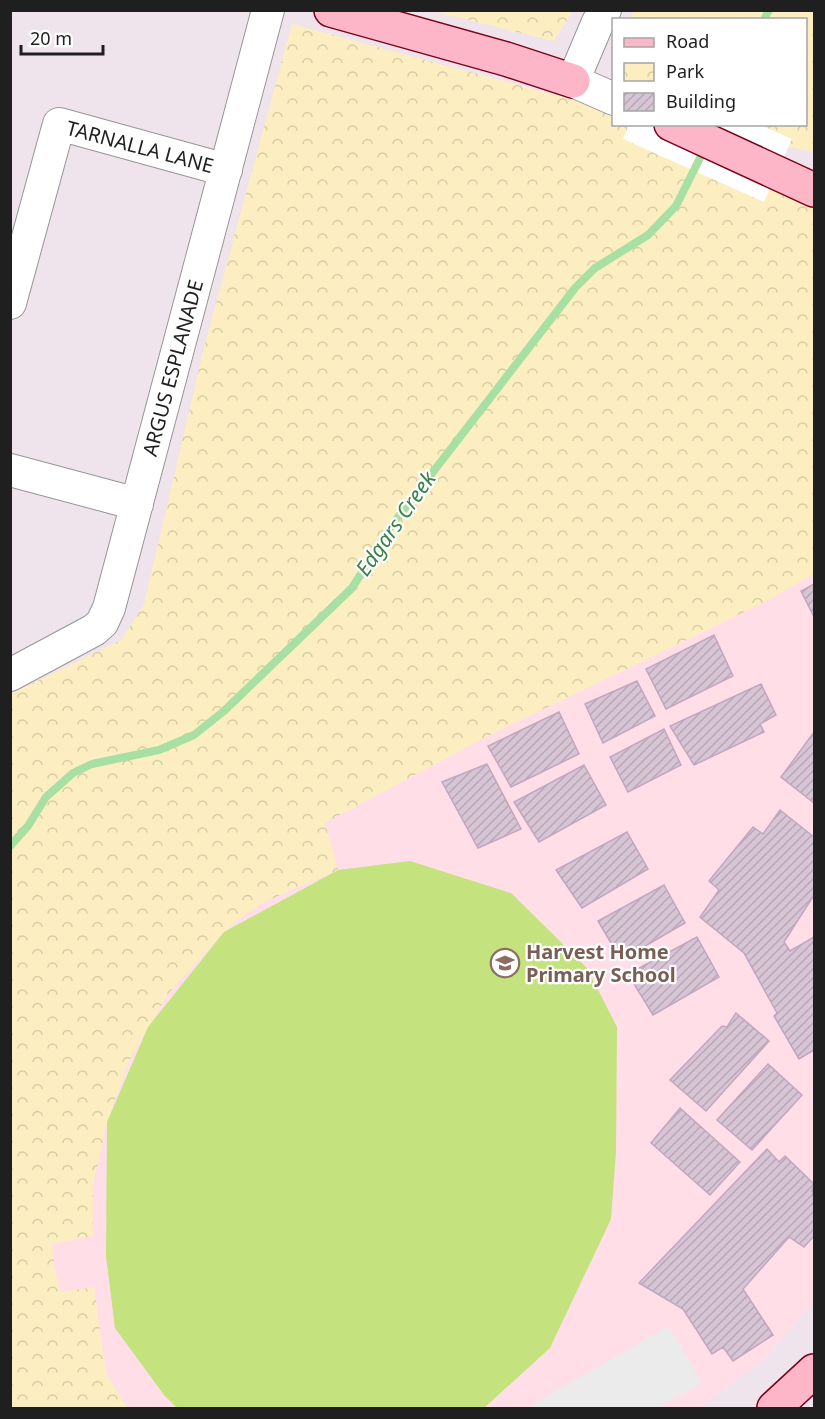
<svg xmlns="http://www.w3.org/2000/svg" width="825" height="1419" font-family="'Noto Sans',sans-serif">
<defs>
<pattern id="park-crowns" width="20" height="18" patternUnits="userSpaceOnUse" patternTransform="scale(1.5)"><rect width="20" height="18" fill="#fceec0"/><path d="M2 6a3 3 0 1 1 6 0M12 15a3 3 0 1 1 6 0" fill="none" stroke="#d8cca5"/></pattern>
<pattern id="building-hatch" width="6" height="6" patternUnits="userSpaceOnUse" patternTransform="scale(1.5)"><rect width="6" height="6" fill="#d7c4d5"/><path d="M-1 1l2-2M0 6l6-6M5 7l2-2" fill="none" stroke="#b8a8b6"/></pattern>
</defs>
<rect width="100%" height="100%" fill="#f0e4ec"/>
<path fill="#ffdee8" d="M 814,574 L 814,1302 L 764,1359 L 699,1408 L 127,1408 L 106,1373 L 94,1287 L 61,1293 L 55,1271 L 52,1244 L 93,1236 L 93,1185 L 107,1122 L 129,1061 L 168,994 L 224,932 L 247,913 L 269,900 L 325,824 L 486,737 L 763,603 Z"/>
<path fill="url(#park-crowns)" d="M 635,10 L 814,11 L 814,152 L 789,147 L 740,125 L 806,124 L 806,20 L 629,20 Z
M 432,11 L 573,11 L 554,41 Z
M 292,24 L 589,104 L 613,115 L 614,124 L 635,125 L 814,205 L 814,574 L 763,603 L 486,737 L 325,823 L 338,870 L 269,900 L 247,913 L 224,932 L 168,994 L 129,1061 L 107,1122 L 93,1185 L 93,1236 L 52,1244 L 55,1271 L 61,1292 L 94,1287 L 106,1373 L 127,1408 L 11,1408 L 11,694 L 121,640 L 144,605 L 204,348 Z"/>
<path fill="#c4e37f" d="M 410,861 L 511,893 L 587,968 L 617,1027 L 616,1151 L 611,1219 L 550,1348 L 484,1408 L 177,1408 L 164,1395 L 115,1328 L 106,1256 L 107,1122 L 148,1027 L 224,932 L 338,870 Z"/>
<path fill="#ebebeb" d="M 669,1326 L 702,1383 L 658,1408 L 535,1408 L 533,1404 Z"/>
<path fill="#fff" d="M 758,124 L 792,139 L 764,202 L 623,139 L 629,125 Z"/>
<g fill="none" stroke-linecap="round" stroke-linejoin="round">
<path stroke="#a8e0a3" stroke-width="8" d="M 764,20 L 769,10
M 10,846 L 28,826 L 46,797 L 73,773 L 92,764 L 159,750 L 194,735 L 224,711 L 352,588 L 392,525 L 575,288 L 595,268 L 648,235 L 676,206 L 705,148"/>
</g>
<path fill="url(#building-hatch)" stroke="#c2a6bf" stroke-width="1.5" d="M 814,584 L 814,617 L 801,591 Z
M 714,635 L 733,676 L 666,709 L 646,669 Z
M 637,681 L 655,716 L 603,743 L 585,704 Z
M 761,684 L 776,715 L 760,724 L 764,732 L 694,765 L 670,726 Z
M 559,712 L 579,754 L 511,787 L 488,746 Z
M 664,729 L 681,765 L 628,792 L 610,757 Z
M 814,732 L 814,803 L 781,777 Z
M 487,764 L 521,829 L 478,848 L 442,782 Z
M 584,765 L 606,805 L 539,842 L 514,802 Z
M 780,810 L 814,837 L 814,895 L 784,942 L 790,951 L 814,937 L 814,1050 L 799,1059 L 774,1016 L 777,1013 L 744,953 L 700,917 L 719,890 L 709,881 L 753,827 L 763,834 Z
M 627,832 L 648,869 L 582,908 L 556,870 Z
M 664,885 L 685,923 L 621,960 L 598,921 Z
M 697,937 L 719,977 L 653,1015 L 628,974 Z
M 736,1013 L 769,1041 L 706,1111 L 670,1080 L 722,1026 L 727,1027 Z
M 768,1064 L 802,1095 L 752,1150 L 717,1120 Z
M 680,1108 L 740,1162 L 710,1195 L 651,1143 Z
M 767,1149 L 779,1162 L 785,1156 L 814,1184 L 812,1191 L 814,1194 L 814,1236 L 804,1247 L 789,1237 L 743,1289 L 773,1335 L 733,1361 L 723,1347 L 712,1354 L 683,1309 L 639,1283 Z"/>
<g fill="none" stroke-linecap="round" stroke-linejoin="round">
<g stroke="#969696" stroke-width="34">
<path id="street" d="M 605,10 L 598,22 L 573,81 L 614,99
M 10,303 L 59,124 L 226,170
M 10,470 L 137,504
M 10,675 L 94,630 L 102,623 L 109,608 L 268,10"/>
</g>
<g stroke="#7b0019" stroke-width="36">
<path id="secondary" d="M 331,10 L 506,59 L 573,81
M 671,124 L 814,190
M 774,1408 L 814,1371"/>
</g>
<use href="#street" stroke="#fff" stroke-width="32"/>
<use href="#secondary" stroke="#fcb6c8" stroke-width="33"/>
</g>
<defs>
<g id="school-ring" transform="scale(1.5)"><circle r="9.5" fill="#fff" stroke="#8d6e63" stroke-width="1.5"/><path d="M0-5L7-2L0 1L-7-2ZM-4 1L0 2.5L4 1V4Q0 6-4 4Z" fill="#8d6e63"/></g>
</defs>
<g fill-rule="evenodd">
<use href="#school-ring" x="505" y="963"/>
</g>
<g text-anchor="middle" stroke-width="4.5" stroke-linejoin="round" paint-order="stroke">
<g font-size="20" fill="#1f1f1f" stroke="#fff">
<text transform="translate(140 147) rotate(15)" y="7">TARNALLA LANE</text>
<text transform="translate(173 368) rotate(-75)" y="7">ARGUS ESPLANADE</text>
</g>
<g font-size="20" font-weight="bold" fill="#785e54" stroke="#fff" text-anchor="start">
<text x="526" y="959">Harvest Home<tspan x="526" dy="23">Primary School</tspan></text>
</g>
<g font-size="21" font-style="italic" fill="#368245" stroke="#fff">
<text transform="translate(396 524) rotate(-55)" y="7">Edgars Creek</text>
</g>
</g>
<rect width="825" height="1419" fill="none" stroke="#1f1f1f" stroke-width="24"/>
<rect x="612" y="18" width="195" height="108" fill="#ffffff" stroke="#a5a5a5" stroke-width="1.5"/>
<rect x="624" y="38" width="30" height="9" fill="#fcb6c8" stroke="#a5a5a5" stroke-width="1.5"/>
<text x="666" y="48" font-size="18" fill="#1f1f1f">Road</text>
<rect x="624" y="63" width="30" height="18" fill="url(#park-crowns)" stroke="#a5a5a5" stroke-width="1.5"/>
<text x="666" y="78" font-size="18" fill="#1f1f1f">Park</text>
<rect x="624" y="93" width="30" height="18" fill="url(#building-hatch)" stroke="#a5a5a5" stroke-width="1.5"/>
<text x="666" y="108" font-size="18" fill="#1f1f1f">Building</text>
<path d="M21 45v9h82v-9" fill="none" stroke="#1f1f1f" stroke-width="3"/>
<text x="30" y="45" font-size="18" fill="#1f1f1f" stroke="#ffffff" stroke-width="4.5" paint-order="stroke">20 m</text>
</svg>
